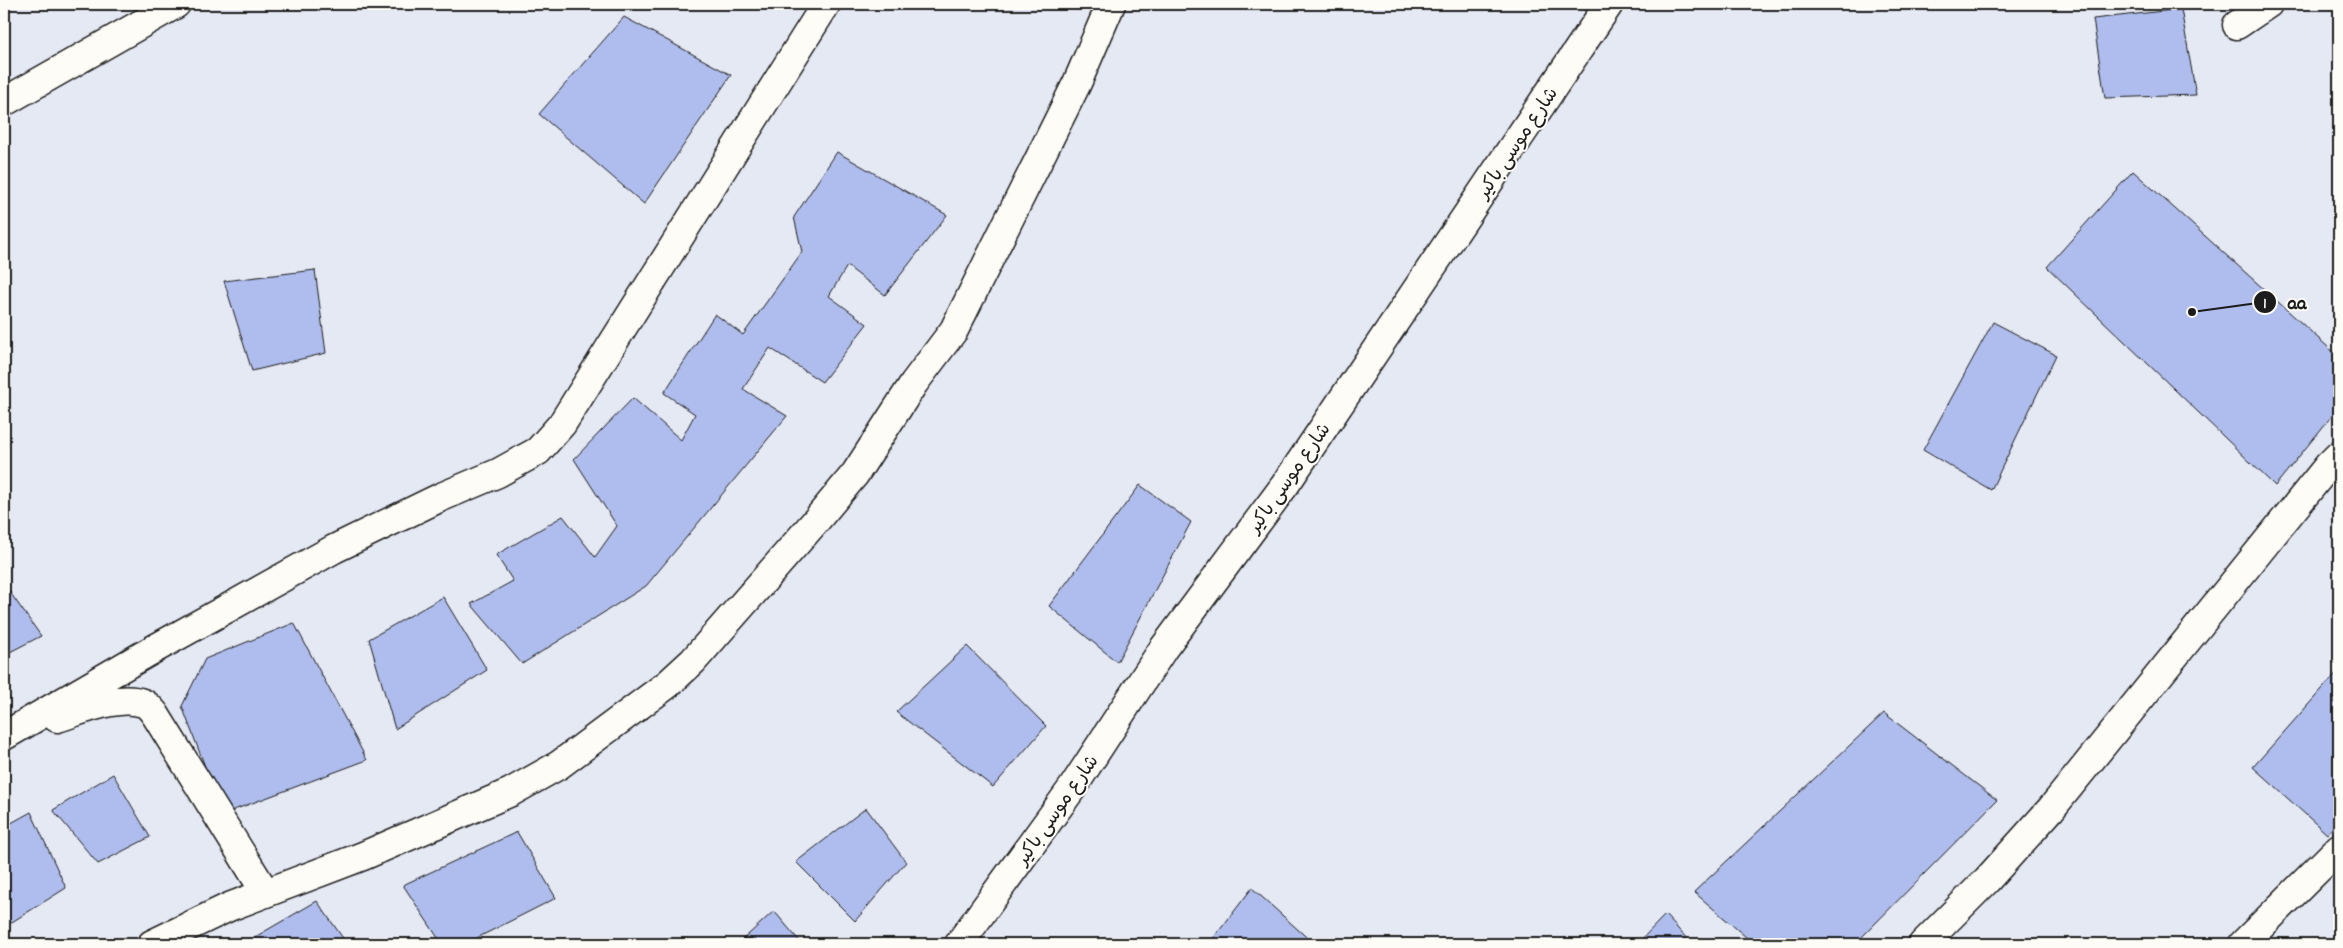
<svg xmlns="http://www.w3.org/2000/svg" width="2343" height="948" font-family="Dekko,'Playpen Sans Arabic',sans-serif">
<rect width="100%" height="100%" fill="#e5e9f4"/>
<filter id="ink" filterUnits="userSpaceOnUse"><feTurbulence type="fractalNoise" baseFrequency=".02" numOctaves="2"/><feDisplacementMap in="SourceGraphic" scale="10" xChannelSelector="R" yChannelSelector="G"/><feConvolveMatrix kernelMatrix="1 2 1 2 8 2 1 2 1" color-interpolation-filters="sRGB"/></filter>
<g filter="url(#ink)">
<path fill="#aebded" stroke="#1c1c1c" d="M 2181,9 L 2196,95 L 2105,98 L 2093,19 Z
M 624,17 L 731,75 L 644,204 L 539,114 Z
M 837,152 L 947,215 L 885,295 L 847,266 L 829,296 L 867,324 L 822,382 L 770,348 L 743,389 L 787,416 L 646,586 L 522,664 L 471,604 L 513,581 L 496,555 L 563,516 L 595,557 L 617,526 L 574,459 L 633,398 L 681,440 L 695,414 L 664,393 L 715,314 L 743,335 L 802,252 L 794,217 Z
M 2133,171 L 2339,357 L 2339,407 L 2275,486 L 2047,267 Z
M 315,270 L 326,353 L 252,371 L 224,281 Z
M 1993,322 L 2056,355 L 1991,490 L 1923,450 Z
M 1140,485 L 1191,522 L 1117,662 L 1049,606 Z
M 4,584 L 41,636 L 4,655 Z
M 443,597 L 487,670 L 395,729 L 369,639 Z
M 294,623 L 367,760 L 223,814 L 182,706 L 205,659 Z
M 967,646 L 1046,726 L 993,787 L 896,712 Z
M 2339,670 L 2339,820 L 2327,834 L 2253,767 Z
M 1884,713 L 1997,800 L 1855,944 L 1754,944 L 1694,892 Z
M 113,774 L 150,837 L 98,864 L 53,810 Z
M 866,808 L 906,862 L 855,921 L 796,862 Z
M 31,812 L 66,888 L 4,927 L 4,827 Z
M 517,832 L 556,898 L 465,944 L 442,944 L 403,885 Z
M 1252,888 L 1314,944 L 1209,944 Z
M 317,901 L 347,944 L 243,944 Z
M 774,911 L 802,944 L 738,944 Z
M 1665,915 L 1692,944 L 1637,944 Z"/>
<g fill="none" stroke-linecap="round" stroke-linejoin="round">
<g stroke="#1c1c1c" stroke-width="31">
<path id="minor" d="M 2237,25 L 2268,4
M 4,102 L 176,4
M 57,718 C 81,711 119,694 143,703 C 148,705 152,710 155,714 L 265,892
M 4,736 L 147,653 L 334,549 L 439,498 L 498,473 L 538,451 L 562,424 L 826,4
M 152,944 L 229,907 L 363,856 L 511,792 L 559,765 L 668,684 L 693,661 L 814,523 L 855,474 L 914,383 L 954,330 L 1077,83 L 1111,4
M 959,944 L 1073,787 L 1163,649 L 1285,485 L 1609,4
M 1923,944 L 1987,880 L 2051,809 L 2328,466 L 2339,455
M 2243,944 L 2339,848"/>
</g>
<use href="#minor" stroke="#fdfcf7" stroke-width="28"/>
</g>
</g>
<g text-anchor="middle" stroke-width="4" stroke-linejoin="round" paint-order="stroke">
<g font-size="19" fill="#1c1c1c" stroke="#fdfcf7">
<text transform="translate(1516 142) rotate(-56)" y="7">شارع موسى باكير</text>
<text transform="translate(1288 477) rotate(-55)" y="7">شارع موسى باكير</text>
<text transform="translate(1056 809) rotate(-55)" y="7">شارع موسى باكير</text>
</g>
</g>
<path fill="none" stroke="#1c1c1c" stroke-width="2" d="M2192 312L2265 302"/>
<g fill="#1c1c1c" stroke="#fdfcf7" stroke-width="2">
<circle cx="2192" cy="312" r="5"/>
<circle cx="2265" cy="302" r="12"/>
</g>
<g font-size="15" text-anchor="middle" font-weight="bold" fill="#fff">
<text x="2265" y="308">1</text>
</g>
<g font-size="20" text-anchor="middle" font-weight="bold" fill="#1c1c1c" stroke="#fdfcf7" stroke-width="4" stroke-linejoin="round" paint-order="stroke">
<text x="2297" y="309">aa</text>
</g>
<rect width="2343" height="948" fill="none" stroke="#fdfcf7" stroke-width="20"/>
<rect x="10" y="10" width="2323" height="928" fill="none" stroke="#1c1c1c" stroke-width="2" filter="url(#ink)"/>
</svg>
